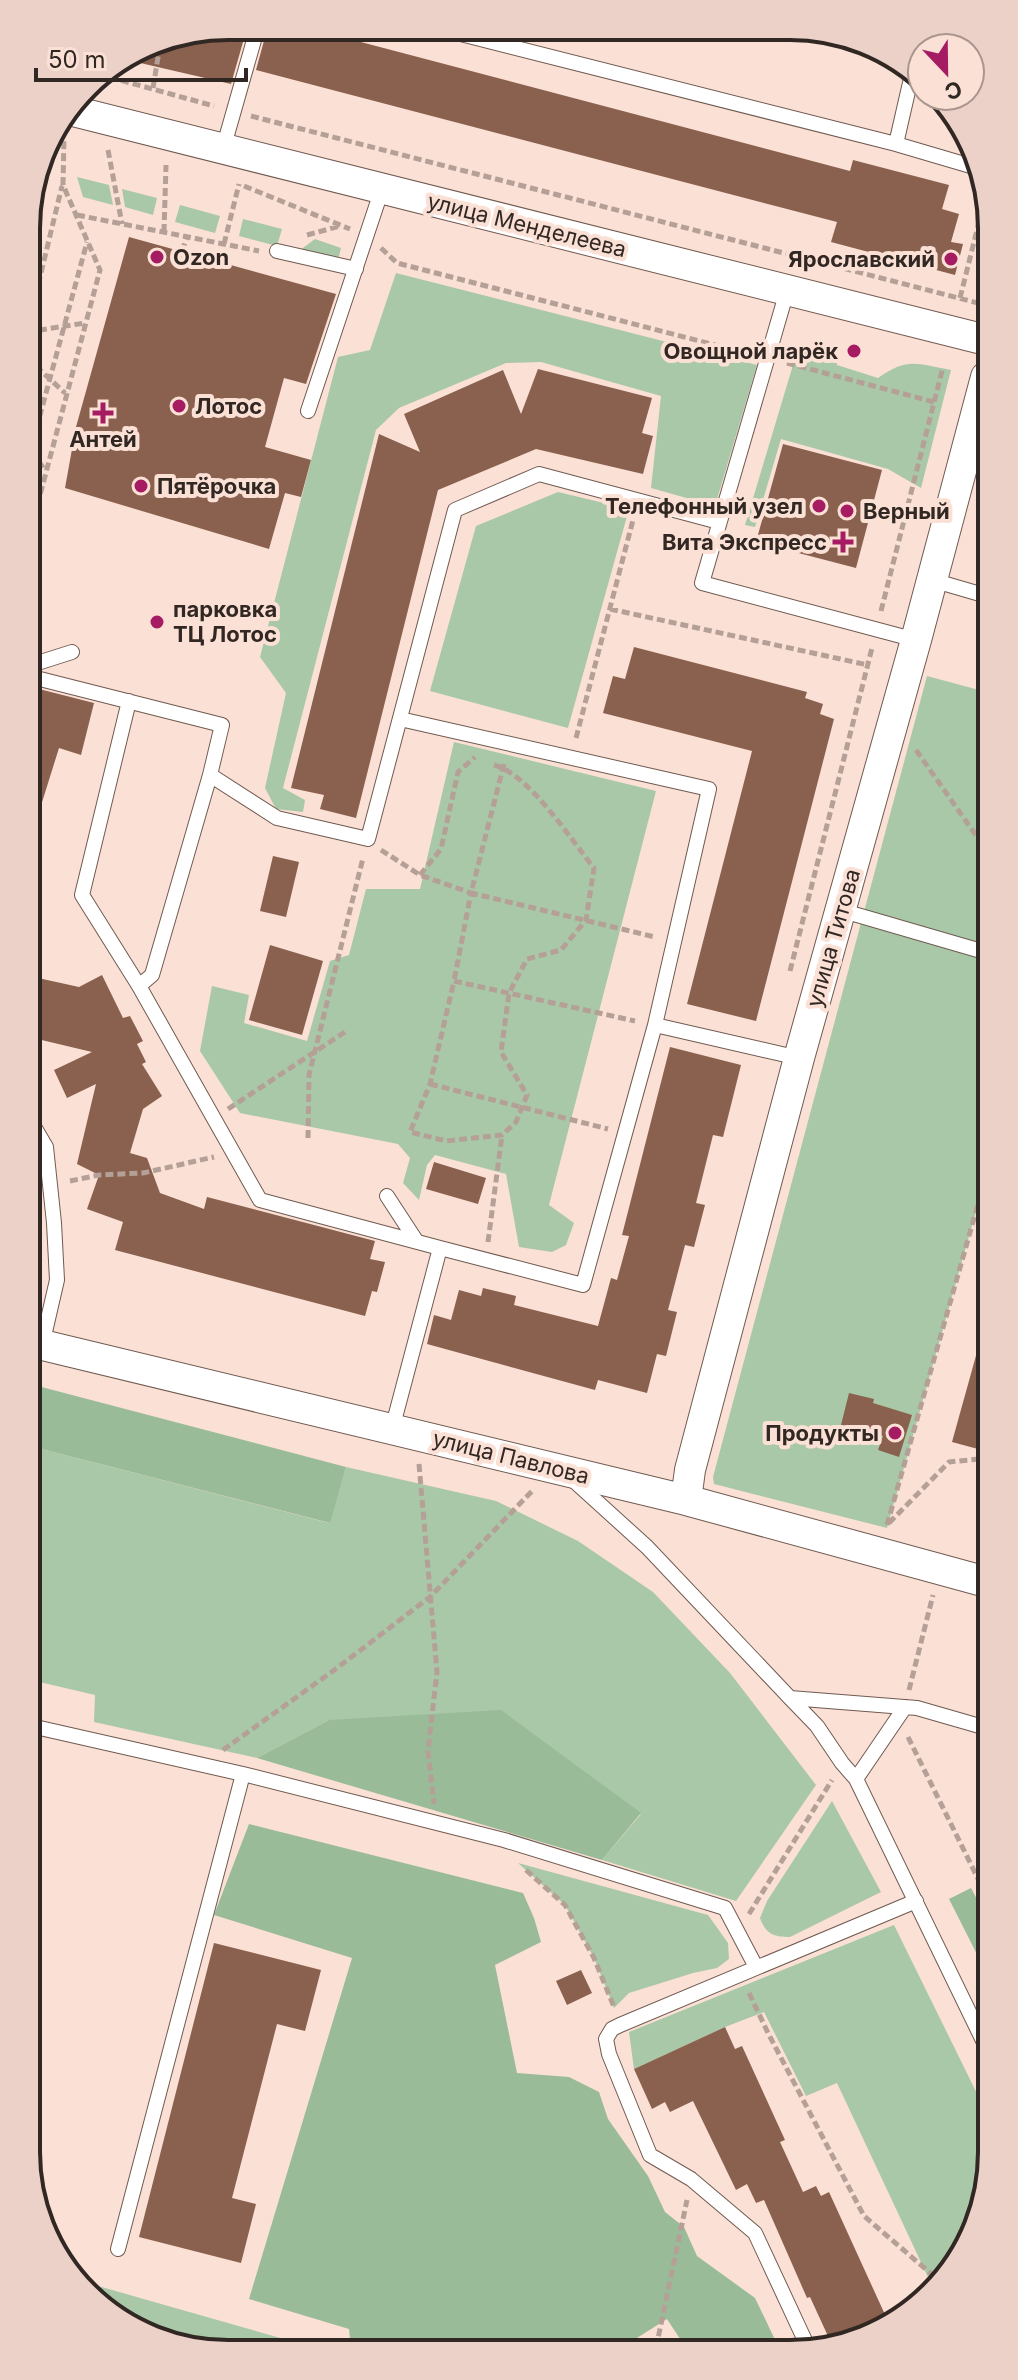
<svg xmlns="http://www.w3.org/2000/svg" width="1018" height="2380" font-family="Inter,sans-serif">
<rect width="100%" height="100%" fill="#fbe0d5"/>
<path fill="#a9c8a7" d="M 77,177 L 109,185 L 113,205 L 83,197 Z
M 122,189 L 157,198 L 153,215 L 125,207 Z
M 180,205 L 220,216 L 215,233 L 175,222 Z
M 243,219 L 282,229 L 277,246 L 239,236 Z
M 315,239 L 341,248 L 338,260 L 299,251 Z
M 396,273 L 757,365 L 715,506 L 651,488 L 661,396 L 541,362 L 506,363 L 399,408 L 376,430 L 283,788 L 305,800 L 303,812 L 276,809 L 265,788 L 286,693 L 260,657 L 338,357 L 370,350 Z
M 799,345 L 835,349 L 837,365 L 878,378 C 908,357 917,364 951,370 L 921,488 L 888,469 L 781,439 L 755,527 L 745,525 Z
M 558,492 L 629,509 L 568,728 L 430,691 L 476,526 Z
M 987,664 L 988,1169 L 887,1528 L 714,1484 L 713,1477 L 927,676 L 979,690 Z
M 454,742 L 656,791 L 549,1205 L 574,1223 L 566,1245 L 552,1252 L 519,1247 L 506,1174 L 435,1155 L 427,1165 L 419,1200 L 403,1183 L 410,1158 L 398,1144 L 240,1113 L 200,1051 L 212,986 L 249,995 L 244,1023 L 307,1041 L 330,961 L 349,955 L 366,889 L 420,889 Z
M 30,1446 L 329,1523 L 346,1467 L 496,1501 L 578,1541 L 653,1592 L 730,1673 L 816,1785 L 736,1901 L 602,1860 L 641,1814 L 329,1720 L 257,1758 L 94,1722 L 95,1695 L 31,1680 Z
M 832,1801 L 881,1892 L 790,1937 C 773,1937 766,1934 760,1918 L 767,1901 Z
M 518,1863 L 708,1915 L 728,1943 L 729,1959 L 717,1968 L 693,1973 L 629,1993 L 614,2008 L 594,1958 L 565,1905 Z
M 894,1925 L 991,2122 L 992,2166 L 977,2229 L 942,2285 L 934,2290 L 837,2083 L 806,2096 L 764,2012 L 725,2027 L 634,2069 L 629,2032 Z
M 77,2280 L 319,2349 L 319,2350 L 189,2350 L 85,2295 Z"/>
<path fill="#99bb98" d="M 30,1384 L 346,1467 L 330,1523 L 30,1446 Z
M 501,1710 L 641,1813 L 602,1860 L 257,1758 L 329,1720 Z
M 249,1824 L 523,1893 L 534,1918 L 541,1942 L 495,1965 L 517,2073 L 569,2077 L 599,2092 L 608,2119 L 648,2176 L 665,2212 L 684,2227 L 697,2256 L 755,2298 L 779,2348 L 686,2348 L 667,2319 L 621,2348 L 351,2349 L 349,2329 L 249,2299 L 352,1958 L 214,1915 Z
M 971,1888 L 991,1926 L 991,1982 L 949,1899 Z"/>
<path fill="#8a604e" d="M 268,26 L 300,26 L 850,171 L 853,160 L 949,185 L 942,209 L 959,214 L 951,242 L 963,244 L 955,275 L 831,242 L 837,222 L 256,70 Z
M 219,28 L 245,35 L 231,84 L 123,59 L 151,41 Z
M 129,237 L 336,294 L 306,384 L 284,378 L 265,447 L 311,460 L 301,497 L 285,493 L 269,549 L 65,488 L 76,427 Z
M 538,369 L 652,398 L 642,433 L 653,436 L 643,474 L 536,449 L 438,490 L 356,818 L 320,809 L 324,795 L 291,788 L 379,434 L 420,452 L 404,414 L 503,370 L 521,414 Z
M 783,444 L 882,470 L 856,568 L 756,542 Z
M 634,647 L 807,692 L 805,698 L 823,704 L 820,714 L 834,719 L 756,1021 L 687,1004 L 752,751 L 603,713 L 613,676 L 625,679 Z
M 39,689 L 94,703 L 81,755 L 59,748 L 33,831 L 28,830 L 28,692 Z
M 273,856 L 299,862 L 286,917 L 260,911 Z
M 270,945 L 323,961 L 302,1035 L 249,1020 Z
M 102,975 L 123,1018 L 130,1016 L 143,1041 L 137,1044 L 146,1062 L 142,1064 L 162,1096 L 143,1109 L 130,1153 L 147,1158 L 160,1193 L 204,1209 L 207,1197 L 375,1241 L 370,1259 L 385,1262 L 377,1292 L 372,1291 L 365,1316 L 115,1250 L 123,1222 L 87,1209 L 99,1175 L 77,1164 L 96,1084 L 67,1098 L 54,1070 L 92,1052 L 29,1037 L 29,976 L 79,987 Z
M 670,1047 L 741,1065 L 723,1137 L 713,1135 L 696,1203 L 705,1205 L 694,1247 L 685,1245 L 668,1310 L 677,1312 L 666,1356 L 657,1354 L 647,1393 L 598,1380 L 595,1390 L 427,1344 L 434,1315 L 451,1320 L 459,1290 L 481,1296 L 483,1288 L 516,1296 L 514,1305 L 598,1326 L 611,1278 L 617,1280 L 629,1236 L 622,1235 Z
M 434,1162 L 486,1178 L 478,1204 L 426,1189 Z
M 982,1334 L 989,1335 L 989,1452 L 952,1442 Z
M 849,1393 L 874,1399 L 873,1403 L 912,1415 L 899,1457 L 878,1450 L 883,1436 L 841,1425 Z
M 214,1943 L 321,1970 L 305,2031 L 277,2024 L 232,2198 L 256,2204 L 241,2263 L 139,2237 Z
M 581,1970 L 592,1993 L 567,2005 L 556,1981 Z
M 725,2027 L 735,2049 L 742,2046 L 785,2140 L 780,2142 L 803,2192 L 816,2186 L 821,2196 L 829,2192 L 887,2319 L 842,2347 L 833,2347 L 810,2297 L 807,2298 L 764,2200 L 756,2203 L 747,2184 L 736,2190 L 693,2101 L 670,2112 L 665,2102 L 652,2109 L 634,2069 Z"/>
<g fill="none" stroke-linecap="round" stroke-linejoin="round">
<g stroke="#705a50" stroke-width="16">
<path id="service" d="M 433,27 L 896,144 L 981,169
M 896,144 L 912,74
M 223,149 L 258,26
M 277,251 L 356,269
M 787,291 L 702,583 L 916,640
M 308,411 L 382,189
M 932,580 L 987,596
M 28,666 L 72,652
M 28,676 L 222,725 L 210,775 L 277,818 L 368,839 L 455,510 L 539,474 L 719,522
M 129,701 L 82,895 L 139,986 L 260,1200 L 440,1248 L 392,1429
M 400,719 L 709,789 L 655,1025 L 799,1058
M 840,910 L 988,953
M 139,986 L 152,975 L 210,775
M 29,1118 L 46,1147 L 54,1223 L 57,1280 L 42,1345
M 387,1196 L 417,1242
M 440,1248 L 583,1285 L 655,1025
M 572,1479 L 647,1547 L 790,1698 L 817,1726 L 842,1763 L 856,1779 L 991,2057
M 790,1698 L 917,1708 L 990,1729
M 31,1726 L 243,1774 L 504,1840 L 725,1908 L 756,1967
M 856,1779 L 905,1707
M 118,2249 L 243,1774
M 808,2347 L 755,2233 L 691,2179 L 650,2155 L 609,2054 L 606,2039 L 612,2029 L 620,2025 L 916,1901"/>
</g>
<g stroke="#705a50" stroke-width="32">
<path id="minor" d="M 69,110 L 986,340
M 30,1342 L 686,1500 L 990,1583
M 686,1500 L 690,1470 L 799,1058 L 916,640 L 986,377"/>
</g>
<path stroke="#b5a098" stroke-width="5" stroke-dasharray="8 4" stroke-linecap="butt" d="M 217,28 L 236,30
M 98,74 L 214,106
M 153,88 L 161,39
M 251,116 L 982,304
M 108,150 L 122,224
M 244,186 L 350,229
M 77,215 L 259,251
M 164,232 L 166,165
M 307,235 L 340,226
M 224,244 L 239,184
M 381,248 L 397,263 L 750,354
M 182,251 L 187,237
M 960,298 L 985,198
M 27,331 L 62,186
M 27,332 L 85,323
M 27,358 L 65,393
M 787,363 L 934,402
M 27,463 L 87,242
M 27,475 L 46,463
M 28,540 L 100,270 L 63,185 L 64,138
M 610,609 L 868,665
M 881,611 L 943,367
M 576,738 L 633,520
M 916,750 L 987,851
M 504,764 L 471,893 L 655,937
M 494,765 C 529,774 571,840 594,868 L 586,920 L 561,950 L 527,959 L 509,993 L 501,1052 L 527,1095 L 516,1122 L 502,1135 L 446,1141 L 410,1132 L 430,1084 L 454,981 L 635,1021
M 381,850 L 420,875 L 471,893 L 454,981
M 420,875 L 441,849 L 458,772 L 475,757
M 790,971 L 872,648
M 430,1084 L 608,1129
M 228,1109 L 348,1030
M 308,1138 L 309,1075 L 363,858
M 70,1181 L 99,1175 L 143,1173 L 214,1157
M 488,1242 L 502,1135
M 419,1464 L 437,1672 L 428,1751 L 434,1804
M 889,1523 L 949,1462 L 989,1458
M 887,1525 L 988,1169
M 909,1690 L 933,1595
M 908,1737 L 991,1905
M 223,1750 L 333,1671 L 430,1597 L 533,1490
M 526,1870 L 565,1905 L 594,1958 L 614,2007
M 749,1914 L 832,1780
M 749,1993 L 768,2033 L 864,2216 L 943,2284
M 656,2348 L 687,2200"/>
<use href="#service" stroke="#fff" stroke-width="14"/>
<use href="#minor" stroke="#fff" stroke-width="30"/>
</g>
<g fill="#a61c63" stroke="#fbe0d5" stroke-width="3">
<circle cx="157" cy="257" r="8"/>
<circle cx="951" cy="259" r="8"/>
<circle cx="854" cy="351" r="8"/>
<circle cx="179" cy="406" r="8"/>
<path d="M99 401h8v8h8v8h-8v8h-8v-8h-8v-8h8z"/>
<circle cx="141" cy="486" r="8"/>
<circle cx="819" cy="506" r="8"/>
<circle cx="847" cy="511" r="8"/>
<path d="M839 530h8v8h8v8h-8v8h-8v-8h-8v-8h8z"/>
<circle cx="157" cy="622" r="8"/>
<circle cx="895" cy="1433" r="8"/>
</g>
<g text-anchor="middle" stroke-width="8" stroke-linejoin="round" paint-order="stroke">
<g font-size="22" fill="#312723" stroke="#fbe0d5">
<text transform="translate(527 225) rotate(14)" y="8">улица Менделеева</text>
<text transform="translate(833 938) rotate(-74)" y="8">улица Титова</text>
<text transform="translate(511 1457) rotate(14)" y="8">улица Павлова</text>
</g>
<g font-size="22" font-weight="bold" fill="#312723" stroke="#fbe0d5" text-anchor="start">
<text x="173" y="265">Ozon</text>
<text x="935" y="267" text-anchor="end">Ярославский</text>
<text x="838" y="359" text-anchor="end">Овощной ларёк</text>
<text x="195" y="414">Лотос</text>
<text x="103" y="447" text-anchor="middle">Антей</text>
<text x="157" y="494">Пятёрочка</text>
<text x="803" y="514" text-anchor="end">Телефонный узел</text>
<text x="863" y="519">Верный</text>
<text x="827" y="550" text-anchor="end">Вита Экспресс</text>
<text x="173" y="617">парковка<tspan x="173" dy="25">ТЦ Лотос</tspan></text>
<text x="879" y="1441" text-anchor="end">Продукты</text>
</g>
</g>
<path d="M0 0H1018V2380H0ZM228 40H790A188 188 0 0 1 978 228V2152A188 188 0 0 1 790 2340H228A188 188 0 0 1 40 2152V228A188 188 0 0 1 228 40Z" fill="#ebd1c7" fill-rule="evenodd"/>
<path fill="none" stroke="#312723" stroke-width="4" d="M228 40H790A188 188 0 0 1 978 228V2152A188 188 0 0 1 790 2340H228A188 188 0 0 1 40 2152V228A188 188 0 0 1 228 40Z"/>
<g transform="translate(946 72) rotate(158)"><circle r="38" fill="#fbe0d5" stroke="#aa968e" stroke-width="2"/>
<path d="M0-6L14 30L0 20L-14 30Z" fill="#a61c63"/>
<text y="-12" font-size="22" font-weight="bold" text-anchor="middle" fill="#312723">С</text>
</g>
<path d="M36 68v12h210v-12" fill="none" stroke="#312723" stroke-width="4"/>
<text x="48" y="68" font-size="24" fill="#312723" stroke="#fbe0d5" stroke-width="6" paint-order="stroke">50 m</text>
</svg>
